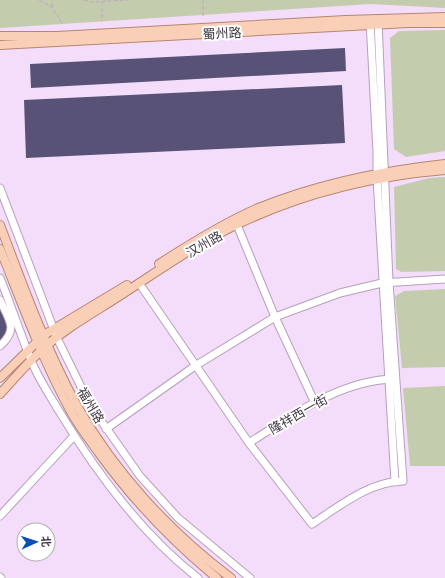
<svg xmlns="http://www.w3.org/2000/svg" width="445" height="578" font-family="Karla,'Noto Sans SC',sans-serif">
<rect width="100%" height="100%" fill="#f4ddfa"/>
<path fill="#c3cdad" d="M 0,0 L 445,0 L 445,8 L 371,4 L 0,28 Z
M 445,30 L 445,151 L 406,157 L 394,149 L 390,38 L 399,31 Z
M 445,177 L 445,271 L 401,272 L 396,269 L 394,187 L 429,178 Z
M 445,289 L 445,367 L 402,368 L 395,296 L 404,291 Z
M 445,386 L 445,466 L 410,466 L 403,388 Z"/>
<path fill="#585277" d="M 345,48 L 346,71 L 31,88 L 30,64 Z
M 342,85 L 345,143 L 26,158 L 24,100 Z
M 0,304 L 9,324 L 9,332 L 0,344 Z"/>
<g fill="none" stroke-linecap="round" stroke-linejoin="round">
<g stroke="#b6a0bc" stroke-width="9">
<path id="minor" d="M 370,21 L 377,152 L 377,179 L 395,482
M 0,188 L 57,338 L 90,405 L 140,476 L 178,518 L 250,578
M 235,220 L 275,317 L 314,401
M 0,278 C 11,305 20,333 31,360 C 38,378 49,394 59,411 C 96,472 141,534 198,578
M 139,283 L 249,443 L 312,524 C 338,507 370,481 403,481 L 389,282 L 378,21
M 0,300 C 9,320 19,329 0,346
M 106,429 L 195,366 L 275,317 L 340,293 L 382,283 L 445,279
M 249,443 C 293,415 339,381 393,379
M 0,516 L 74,436
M 0,577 L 1,578"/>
</g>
<g stroke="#b78570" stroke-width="10">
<path id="major" d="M 0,36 L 57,36 L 346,20 L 445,17
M 0,45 L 408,23 L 445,23
M 0,225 C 23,286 46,349 77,406 C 115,473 170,532 231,578
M 0,249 C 22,303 42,359 70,410 C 78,425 89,439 99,453 C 133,500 172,541 217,578
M 159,264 C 190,244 222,224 256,209 C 317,184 380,171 445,164
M 0,378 L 44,335 L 127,285
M 0,394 C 14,379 27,363 42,350 C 66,327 97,311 124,293 C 161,269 198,243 238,224 C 303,193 374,176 445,170"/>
</g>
<path stroke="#bba8c0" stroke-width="1" stroke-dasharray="4 2" stroke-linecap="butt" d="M 39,0 L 52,7 L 62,23
M 84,0 L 91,2 L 129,0
M 203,0 L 203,16
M 102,2 L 102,21
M 52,7 L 52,0"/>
<use href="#minor" stroke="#fff" stroke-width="7"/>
<use href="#major" stroke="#facfb8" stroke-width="8"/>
</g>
<g text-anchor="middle" stroke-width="4" stroke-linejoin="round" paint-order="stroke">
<g font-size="13" fill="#3f3642" stroke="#fff">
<text transform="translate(222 33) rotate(-3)" y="5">蜀州路</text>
<text transform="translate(204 244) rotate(-30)" y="5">汉州路</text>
<text transform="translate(91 405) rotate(59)" y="5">福州路</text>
<text transform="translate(298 414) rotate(-30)" y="5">隆祥西一街</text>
</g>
</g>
<g transform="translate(36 542) rotate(87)"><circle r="19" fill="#ffffff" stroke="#b2afb3"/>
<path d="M0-3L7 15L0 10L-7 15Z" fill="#084eb8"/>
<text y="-6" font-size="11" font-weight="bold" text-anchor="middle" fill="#3f3642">北</text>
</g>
</svg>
